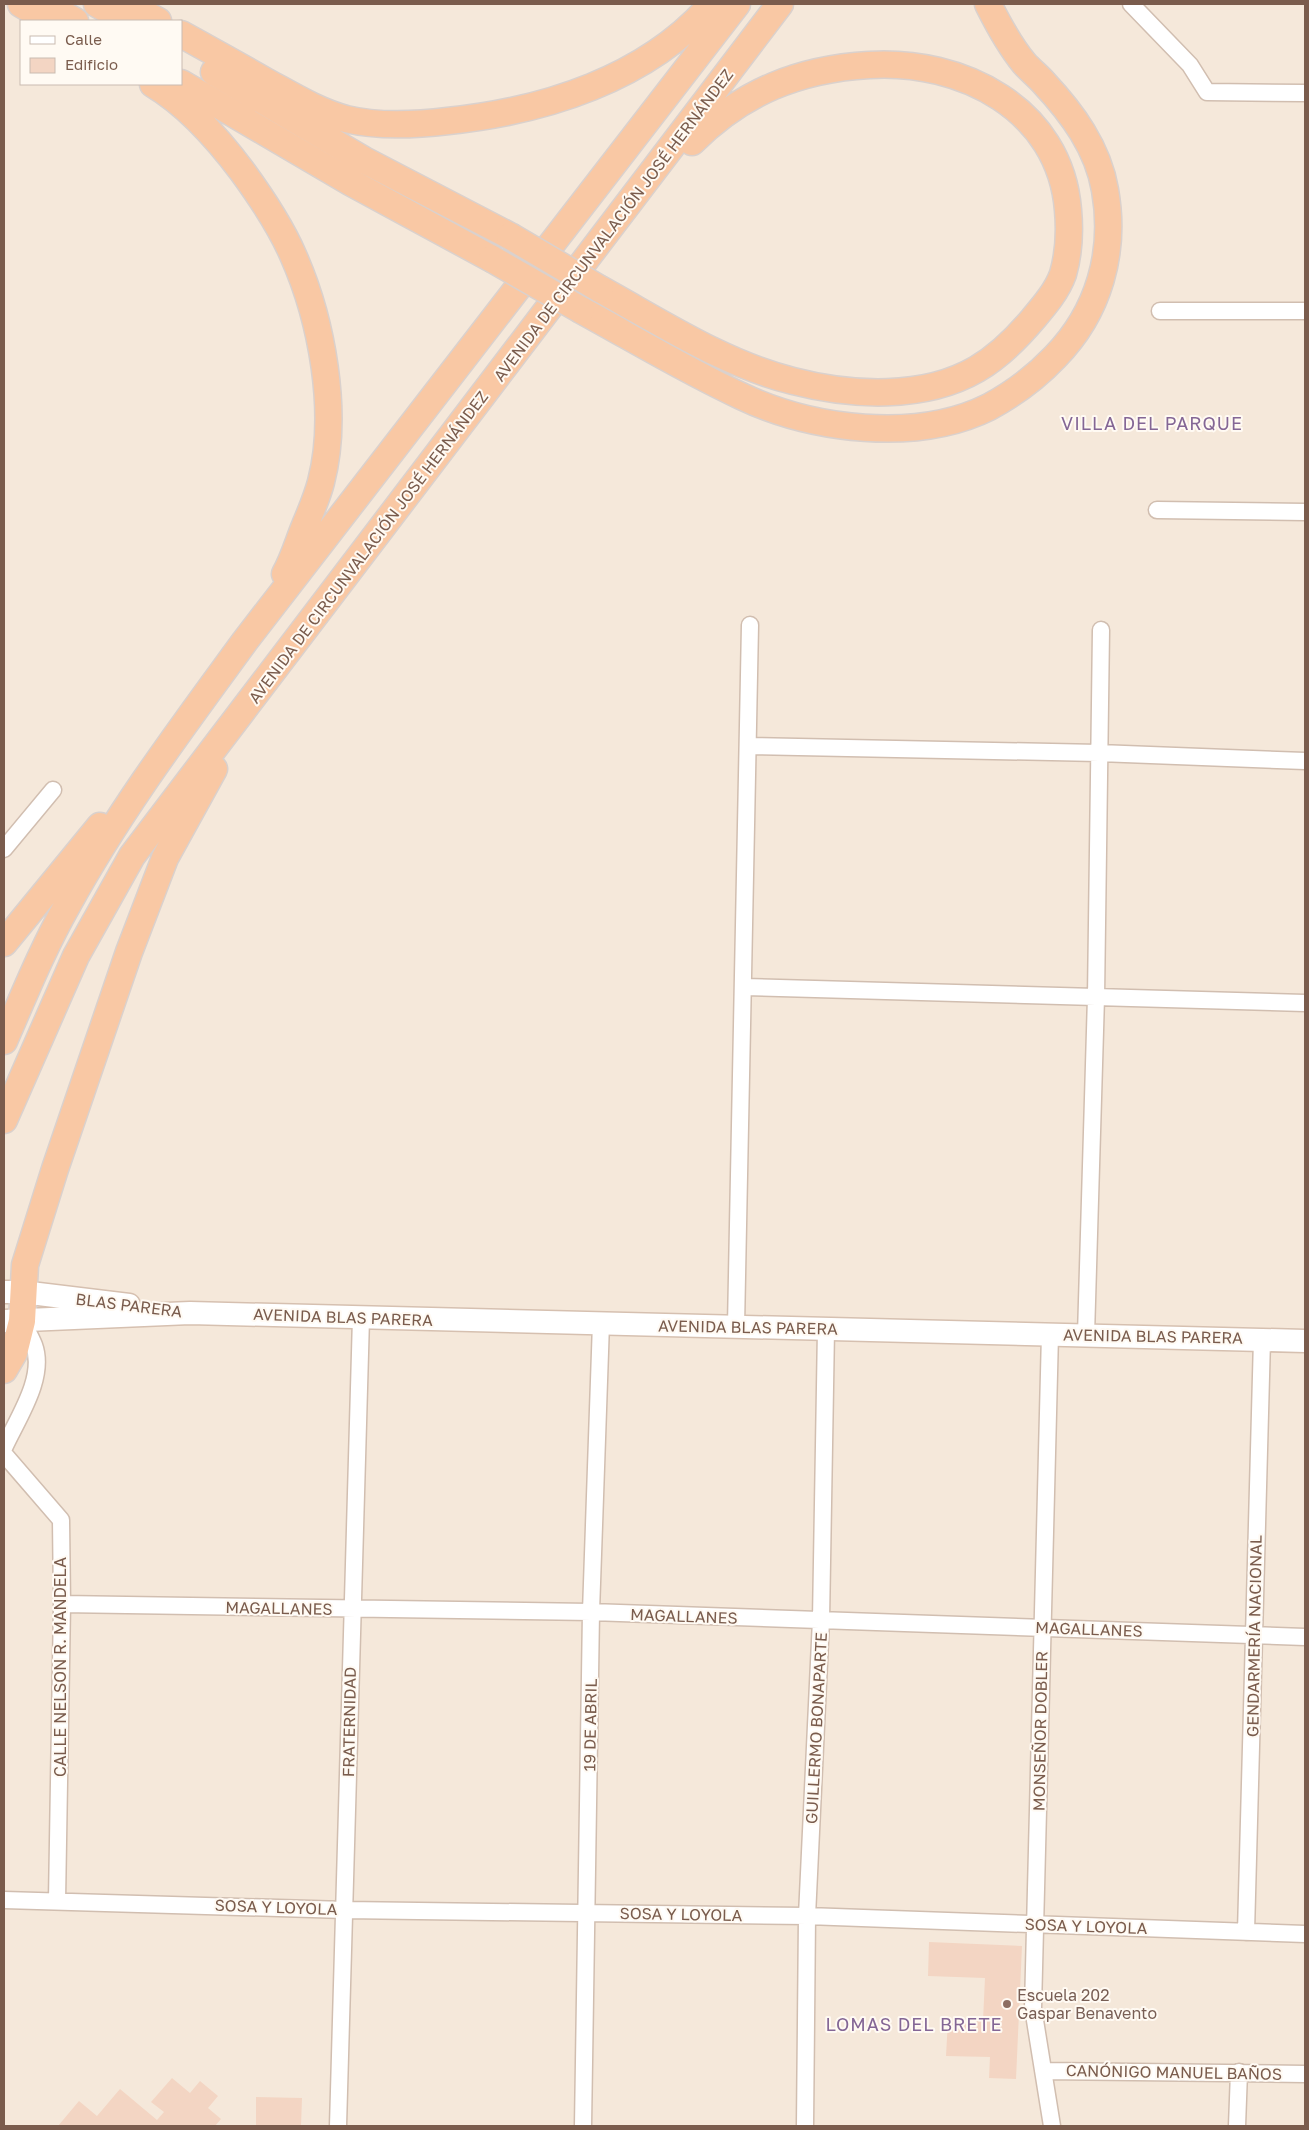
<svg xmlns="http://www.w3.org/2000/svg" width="1309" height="2130" font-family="'Golos Text',sans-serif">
<rect width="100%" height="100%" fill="#fdf6ec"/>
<path fill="#f5e8da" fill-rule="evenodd" d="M 4,4 L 1305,4 L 1305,2126 L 4,2126 ZM 21,21 L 181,21 L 181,84 L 21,84 Z"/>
<path fill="#f3d5c3" d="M 929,1942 L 1022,1946 L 1016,2079 L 989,2078 L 990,2057 L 946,2056 L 948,2020 L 983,2021 L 985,1978 L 928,1976 Z
M 172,2078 L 190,2093 L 200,2081 L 218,2096 L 208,2108 L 221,2119 L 215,2126 L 58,2126 L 79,2101 L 97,2116 L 120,2089 L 157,2120 L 164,2112 L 151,2102 Z
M 256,2097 L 302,2098 L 301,2126 L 256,2126 Z"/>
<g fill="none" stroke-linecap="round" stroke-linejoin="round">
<g stroke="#d1beb0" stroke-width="19">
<path id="minor" d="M 1131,4 L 1190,65 L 1207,92 L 1305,93
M 1160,311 L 1305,311
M 1157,510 L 1305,512
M 748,746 L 1099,753 L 1305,761
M 4,849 L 53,790
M 744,987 L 1305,1003
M 736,1326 L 750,625
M 1050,1334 L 1033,2008 L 1052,2126
M 1086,1335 L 1096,997 L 1101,630
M 4,1448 C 17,1419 46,1378 34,1345 C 31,1337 26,1329 22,1321
M 4,1454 L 61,1520 L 62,1604 L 57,1901
M 62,1604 L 591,1612 L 1305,1637
M 4,1900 L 345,1910 L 807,1916 L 1305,1934
M 1246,1932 L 1262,1339
M 1043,2071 L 1305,2074
M 338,2126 L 361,1318
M 583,2126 L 591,1612 L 601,1323
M 805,2126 L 807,1916 L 821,1620 L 826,1329
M 1237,2126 L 1239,2072"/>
</g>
<g stroke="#d6c0b0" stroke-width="25">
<path id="secondary" d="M 4,1292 L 22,1292 L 129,1305
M 4,1321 L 190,1313 L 1305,1341"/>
</g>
<g stroke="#dad1cd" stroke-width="29">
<path id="trunk" d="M 21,4 L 50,21
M 45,4 L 75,21
M 97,4 L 127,21
M 127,4 L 158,21
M 181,34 C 210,50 239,66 267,82 C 293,96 317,111 346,119 C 379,127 415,125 448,121 C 544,111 647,79 712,4
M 214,72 L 364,160 L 510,236
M 181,83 L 350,182 L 492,259
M 153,84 C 188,105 218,139 242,171 C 261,197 280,225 293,255 C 322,320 339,413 321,482 C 317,498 310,513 304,528 C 298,543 293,560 285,574
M 600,289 C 662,323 724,364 793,381 C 851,396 924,400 977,369 C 999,356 1017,338 1033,319 C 1044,306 1057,291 1063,274 C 1069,253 1070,232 1068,210 C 1060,109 962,59 869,65 C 799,69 742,92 692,142
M 581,310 C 634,339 687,371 741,396 C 812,430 917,443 989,407 C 1013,394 1036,377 1055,357 C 1099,312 1116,252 1105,190 C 1098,148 1072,113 1044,83 C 1038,76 1030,70 1024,63 C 1010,46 998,24 988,4
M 4,943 L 100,826
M 4,1041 C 24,995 43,948 68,904 C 119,811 183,726 245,641 L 737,4
M 4,1120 L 76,956 L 132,856 L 780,4
M 4,1370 L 14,1353 L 22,1321 L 25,1265 L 55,1169 L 129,952 L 165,858 L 214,769"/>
</g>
<use href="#minor" stroke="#fff" stroke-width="16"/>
<use href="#secondary" stroke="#fff" stroke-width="22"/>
<use href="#trunk" stroke="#f9c8a4" stroke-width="26"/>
<g stroke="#dad1cd" stroke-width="29" stroke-linecap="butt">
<path id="trunk-bridge" d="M 510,236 L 600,289
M 492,259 L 581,310"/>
</g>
<use href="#trunk-bridge" stroke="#f9c8a4" stroke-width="26"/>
</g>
<circle fill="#8d6e63" stroke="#fffaf3" stroke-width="2" cx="1007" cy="2004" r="5"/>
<g text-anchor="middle" stroke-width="4" stroke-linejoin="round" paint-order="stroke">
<g font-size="16" fill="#7a5c4d" stroke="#fffaf3">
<text transform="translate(613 225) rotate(-53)" y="6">AVENIDA DE CIRCUNVALACIÓN JOSÉ HERNÁNDEZ</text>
<text transform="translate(368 547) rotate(-53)" y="6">AVENIDA DE CIRCUNVALACIÓN JOSÉ HERNÁNDEZ</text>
<text transform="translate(129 1305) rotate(7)" y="6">BLAS PARERA</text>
<text transform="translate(343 1317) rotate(2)" y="6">AVENIDA BLAS PARERA</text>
<text transform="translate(748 1327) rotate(1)" y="6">AVENIDA BLAS PARERA</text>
<text transform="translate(1153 1336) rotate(1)" y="6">AVENIDA BLAS PARERA</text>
<text transform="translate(279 1608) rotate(1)" y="6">MAGALLANES</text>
<text transform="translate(684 1616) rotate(2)" y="6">MAGALLANES</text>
<text transform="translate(1089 1629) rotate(2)" y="6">MAGALLANES</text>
<text transform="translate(1254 1636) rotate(-89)" y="6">GENDARMERÍA NACIONAL</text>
<text transform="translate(60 1667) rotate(-90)" y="6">CALLE NELSON R. MANDELA</text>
<text transform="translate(349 1722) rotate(-89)" y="6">FRATERNIDAD</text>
<text transform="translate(590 1725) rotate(-89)" y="6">19 DE ABRIL</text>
<text transform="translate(816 1728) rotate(-87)" y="6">GUILLERMO BONAPARTE</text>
<text transform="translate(1040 1731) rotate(-89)" y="6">MONSEÑOR DOBLER</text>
<text transform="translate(276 1907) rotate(2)" y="6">SOSA Y LOYOLA</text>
<text transform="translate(681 1914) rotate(1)" y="6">SOSA Y LOYOLA</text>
<text transform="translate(1086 1926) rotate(2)" y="6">SOSA Y LOYOLA</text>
<text transform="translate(1174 2072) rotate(1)" y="6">CANÓNIGO MANUEL BAÑOS</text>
</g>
<g font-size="16" fill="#785e54" stroke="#fffaf3" text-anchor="start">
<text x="1017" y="2001">Escuela 202<tspan x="1017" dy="18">Gaspar Benavento</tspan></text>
</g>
<g font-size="18" letter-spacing="1" fill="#846695" stroke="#fffaf3">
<text x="1152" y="430">VILLA DEL PARQUE</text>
<text x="914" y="2031">LOMAS DEL BRETE</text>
</g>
</g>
<rect width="1309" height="2130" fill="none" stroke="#7a5c4d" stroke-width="10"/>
<rect x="20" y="20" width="162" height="65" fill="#fffaf3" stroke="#cabbb1"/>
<rect x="30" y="36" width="25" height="8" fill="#ffffff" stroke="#cabbb1"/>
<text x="65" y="45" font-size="15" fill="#7a5c4d">Calle</text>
<rect x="30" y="58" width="25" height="15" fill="#f3d5c3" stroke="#cabbb1"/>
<text x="65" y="70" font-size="15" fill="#7a5c4d">Edificio</text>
</svg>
